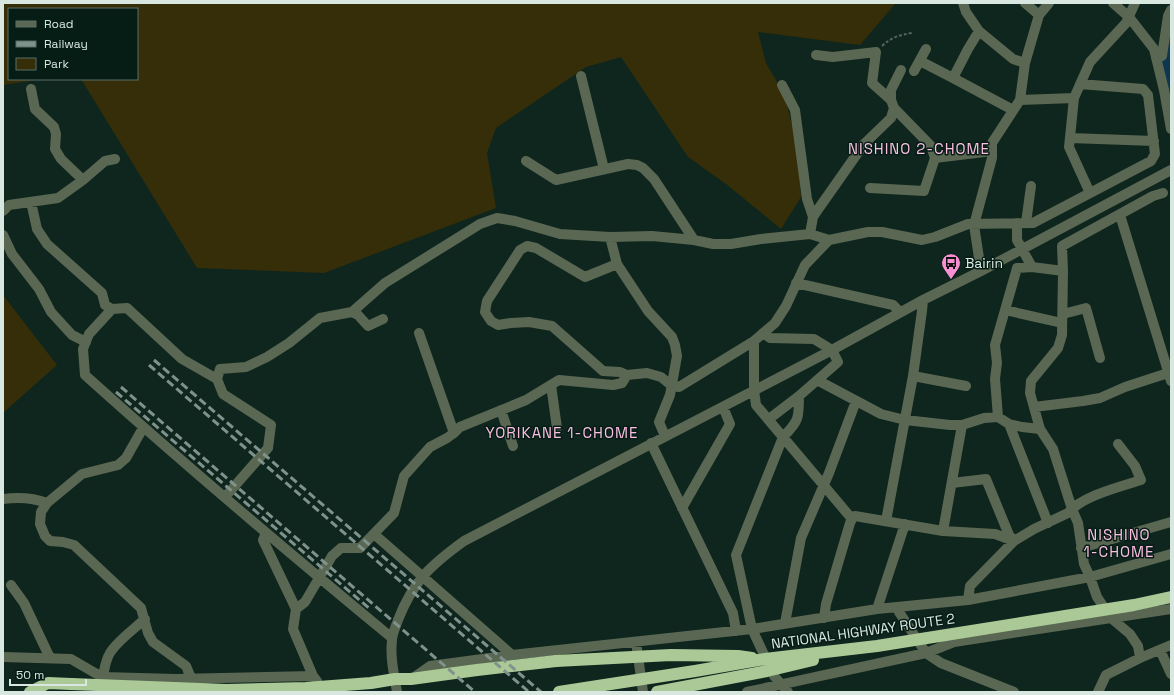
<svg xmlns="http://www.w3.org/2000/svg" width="1174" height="695" font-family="'Space Grotesk',sans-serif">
<rect width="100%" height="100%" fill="#0e261e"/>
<path fill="#352e09" d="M 3,3 L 896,3 L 860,45 L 758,32 L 766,63 L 785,96 L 797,146 L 801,197 L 781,229 L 726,184 L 688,157 L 621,57 L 586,67 L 496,128 L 487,153 L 496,208 L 324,273 L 197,268 L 81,79 L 137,79 L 137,9 L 9,9 L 9,79 L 42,79 L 3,85 Z
M 3,295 L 57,365 L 3,413 Z"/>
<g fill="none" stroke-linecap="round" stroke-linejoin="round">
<path stroke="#0d374f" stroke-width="18" d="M 1171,34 L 1167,50 L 1167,80 L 1171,100"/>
<path stroke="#51665e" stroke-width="2" stroke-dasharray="3 2" stroke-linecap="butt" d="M 882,46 C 892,37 899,35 912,33"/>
<path stroke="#5a6752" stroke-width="10" d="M 963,3 L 966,12 L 979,31 L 1013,59 L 1025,63
M 1025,3 L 1039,15
M 1113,3 L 1129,17 L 1154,49 L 1164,90 L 1171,129
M 979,31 L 968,49 L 953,78 L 1013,110
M 1156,58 L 1162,56 L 1168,16 L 1171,10
M 920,61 L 953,78
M 914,71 L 926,49
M 581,76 L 604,169
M 782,85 L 795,110 L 807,199 L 813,217
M 31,89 L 35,109 L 54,127 L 56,134 L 55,149 L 61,159 L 83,180
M 891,100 L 891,90 L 901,70
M 1020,100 L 1074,98
M 894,108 L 931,146 L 935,158
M 1070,138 L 1154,141
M 526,161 L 556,180 L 628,164 L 637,165 L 643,168 L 654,179 L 694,240
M 870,188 L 924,191 L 935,158 L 992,151
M 1090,193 L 1069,147 L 1074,98 L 1090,62 L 1126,23 L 1135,3
M 31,202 L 37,229 L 47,244 L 102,293 L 105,305 L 112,309
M 3,211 L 9,205 L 58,198 L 83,180 L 105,161 L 115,159
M 1120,215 L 1171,381
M 1017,223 L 1017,240 L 1032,267 L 1063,271
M 1026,223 L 1031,186
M 810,234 L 813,217 L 819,208 L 864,144 L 891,118 L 894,108 L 891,100 L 872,83 L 876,52 L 833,57 L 816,55
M 3,235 L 12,254 L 39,289 L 51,312 L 72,335 L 86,342
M 610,237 L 617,264 L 648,311 L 672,337 L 675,345 L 677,356 L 670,395 L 659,422 L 665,436
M 617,264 L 585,277 L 536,248 L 527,246 L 520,250 L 487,301 L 485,312 L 491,321 L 498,325 L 511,323 L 529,322 L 552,326 L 603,371 L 620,372 L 627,375 L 647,373 L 661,377 L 672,386 L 679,387 L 754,341 L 775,323 L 786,306 L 805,265 L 829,240 L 868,232 L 882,232 L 922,240 L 935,237 L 968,224 L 1033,223 L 1151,161 L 1155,154 L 1148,95 L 1143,89 L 1080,84
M 981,271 L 974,225 L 992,158 L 992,143 L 1020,100 L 1025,63 L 1039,15 L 1049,3
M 796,283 L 893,305 L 900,312
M 1005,310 L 1062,323
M 352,312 L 358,315 L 368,326 L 383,319
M 1063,314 L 1086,308 L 1100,358
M 419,333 L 454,433 L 460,427 L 526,400 L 559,380 L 613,385 L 622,383 L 627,375
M 763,333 L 770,338 L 814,339 L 832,350 L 838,362 L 799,396 L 769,419
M 754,341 L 754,390 L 756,405 L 852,519
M 913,376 L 966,386
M 217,379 L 220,369 L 246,367 L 267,357 L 289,343 L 320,318 L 352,312 L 385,283 L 480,224 L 497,218 L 515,221 L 560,234 L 610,237 L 652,236 L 694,240 L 713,244 L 731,244 L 761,239 L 810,234 L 829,240
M 817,380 L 881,414 L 905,420 L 950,425 L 962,425 L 984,418 L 998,417 L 1009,424 L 1022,427 L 1040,429
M 551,385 L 557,428
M 1034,407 L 1083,401 L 1100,398 L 1125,387 L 1168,373
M 501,410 L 513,446
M 998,417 L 995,379 L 997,363 L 995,345 L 1017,268 L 1032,267
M 1009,424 L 1048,523
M 143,428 L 126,458 L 118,465 L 82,474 L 47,503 L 41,512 L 40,524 L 45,536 L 50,541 L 63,542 L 74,545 L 141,608 L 148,633 L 153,642 L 186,666 L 191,678
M 651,443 L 733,613 L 736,631
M 952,483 L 986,479 L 1009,535 L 1014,541
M 225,497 L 268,448 L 271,425 L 223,394 L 217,379 L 182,359 L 127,308 L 112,309 L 89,334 L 83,349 L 85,375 C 185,465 288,552 392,638
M 3,499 C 17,497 34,498 47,503
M 682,508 L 730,424 L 723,407
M 886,521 L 913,376 L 922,311 L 923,300
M 943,531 L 962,425
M 266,533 L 263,540 L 296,609 L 293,629 L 313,676 L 317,681
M 374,534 L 512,655
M 1081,548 L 1171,522
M 11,585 L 24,603 L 50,658
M 968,600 L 970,586 L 1014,541 L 1034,529 L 1068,513 C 1082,496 1119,487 1141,480 L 1135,466 L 1118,444
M 899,607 L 899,612 L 926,653 L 941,663 L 1014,692
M 296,609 L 305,602 L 332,556 L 341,548 L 360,548 L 394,513 L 404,476 L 430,447 L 447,438 L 454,433
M 877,609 L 905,524
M 824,618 L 826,604 L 850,523 L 852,519 L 855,516 L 943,531 L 995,534 L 1014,541
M 785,623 L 801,538 L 829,473 L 856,401
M 636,642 L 643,692
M 1160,650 L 1171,674
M 3,657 L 71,659 L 95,673 L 103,677 L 176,679 L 313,676
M 1140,658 L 1171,645
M 413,678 L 430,666 L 512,655 L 752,629 L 877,609 L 968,600 L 1090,577 L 1171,554
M 101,692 C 103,679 104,660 112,650 C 121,638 134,629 145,619
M 397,692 C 394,674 390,658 392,640 C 392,634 396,626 398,620 C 413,581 431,565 464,541 L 832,350 L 923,300 L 981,271 L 1171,170
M 747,692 L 926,653 L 954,642 L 1111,618 L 1171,609
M 788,692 L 774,676 L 752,629 L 736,555 L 783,437 C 799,421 799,418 799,396
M 1098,692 L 1106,675 L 1140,658 L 1138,646 L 1130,634 L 1111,618 L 1097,597 L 1090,577 L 1084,564 L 1078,523 L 1072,509 L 1053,449 L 1040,429 L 1030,393 L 1031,381 L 1058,348 L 1062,335 L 1063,271 L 1062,246 L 1153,196 L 1163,193"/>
<path stroke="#aac996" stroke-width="12" d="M 226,690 L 306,688 L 371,683 L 395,679 L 411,679 L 477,670 L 556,661
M 30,692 L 48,683 L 71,684"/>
<path stroke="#7f928b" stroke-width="3" stroke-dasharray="8 4" stroke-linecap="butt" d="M 154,360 L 541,692
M 149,365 L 529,692
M 121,387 L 475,692
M 116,392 L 370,609"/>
<path stroke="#aac996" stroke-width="12" d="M 556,661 L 671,655 L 738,656 L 752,658
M 71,684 L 226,690
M 559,692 L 695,671 L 765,659 L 877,646 L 1134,605 L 1171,597
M 657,692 L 767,671 L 813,660"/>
</g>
<defs>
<g id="bus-pin" transform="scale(1)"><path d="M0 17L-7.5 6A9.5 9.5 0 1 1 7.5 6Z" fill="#f690d0" stroke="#051d15"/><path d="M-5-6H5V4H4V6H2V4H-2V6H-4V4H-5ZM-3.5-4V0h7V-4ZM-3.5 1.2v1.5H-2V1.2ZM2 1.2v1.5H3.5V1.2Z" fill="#111"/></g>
</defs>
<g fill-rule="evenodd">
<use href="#bus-pin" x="951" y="263"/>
</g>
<g text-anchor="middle" stroke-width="3" stroke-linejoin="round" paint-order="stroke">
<g font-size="14" fill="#d9e7e1" stroke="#051d15" text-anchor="start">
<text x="965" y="268">Bairin</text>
</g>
<g font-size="14" fill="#d9e7e1" stroke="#051d15">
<text transform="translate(863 631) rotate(-8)" y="5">NATIONAL HIGHWAY ROUTE 2</text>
</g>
<g font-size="15" letter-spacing="1" fill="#fabfe2" stroke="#051d15">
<text x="919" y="154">NISHINO 2-CHOME</text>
<text x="562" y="438">YORIKANE 1-CHOME</text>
<text x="1119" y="540">NISHINO<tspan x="1119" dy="17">1-CHOME</tspan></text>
</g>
</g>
<rect width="1174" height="695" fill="none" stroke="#d9e7e1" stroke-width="8"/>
<rect x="8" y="8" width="130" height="72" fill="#051d15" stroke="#5a6e67"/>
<rect x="16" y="21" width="20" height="6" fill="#5a6752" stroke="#5a6e67"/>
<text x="44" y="28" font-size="12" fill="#d9e7e1">Road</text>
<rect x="16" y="41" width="20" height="6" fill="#7f928b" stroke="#5a6e67"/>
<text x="44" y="48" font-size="12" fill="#d9e7e1">Railway</text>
<rect x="16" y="58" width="20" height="12" fill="#352e09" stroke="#5a6e67"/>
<text x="44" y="68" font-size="12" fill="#d9e7e1">Park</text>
<path d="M10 679v6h76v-6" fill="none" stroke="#d9e7e1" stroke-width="2"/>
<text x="16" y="679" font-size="12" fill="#d9e7e1" stroke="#051d15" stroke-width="3" paint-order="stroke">50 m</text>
</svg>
